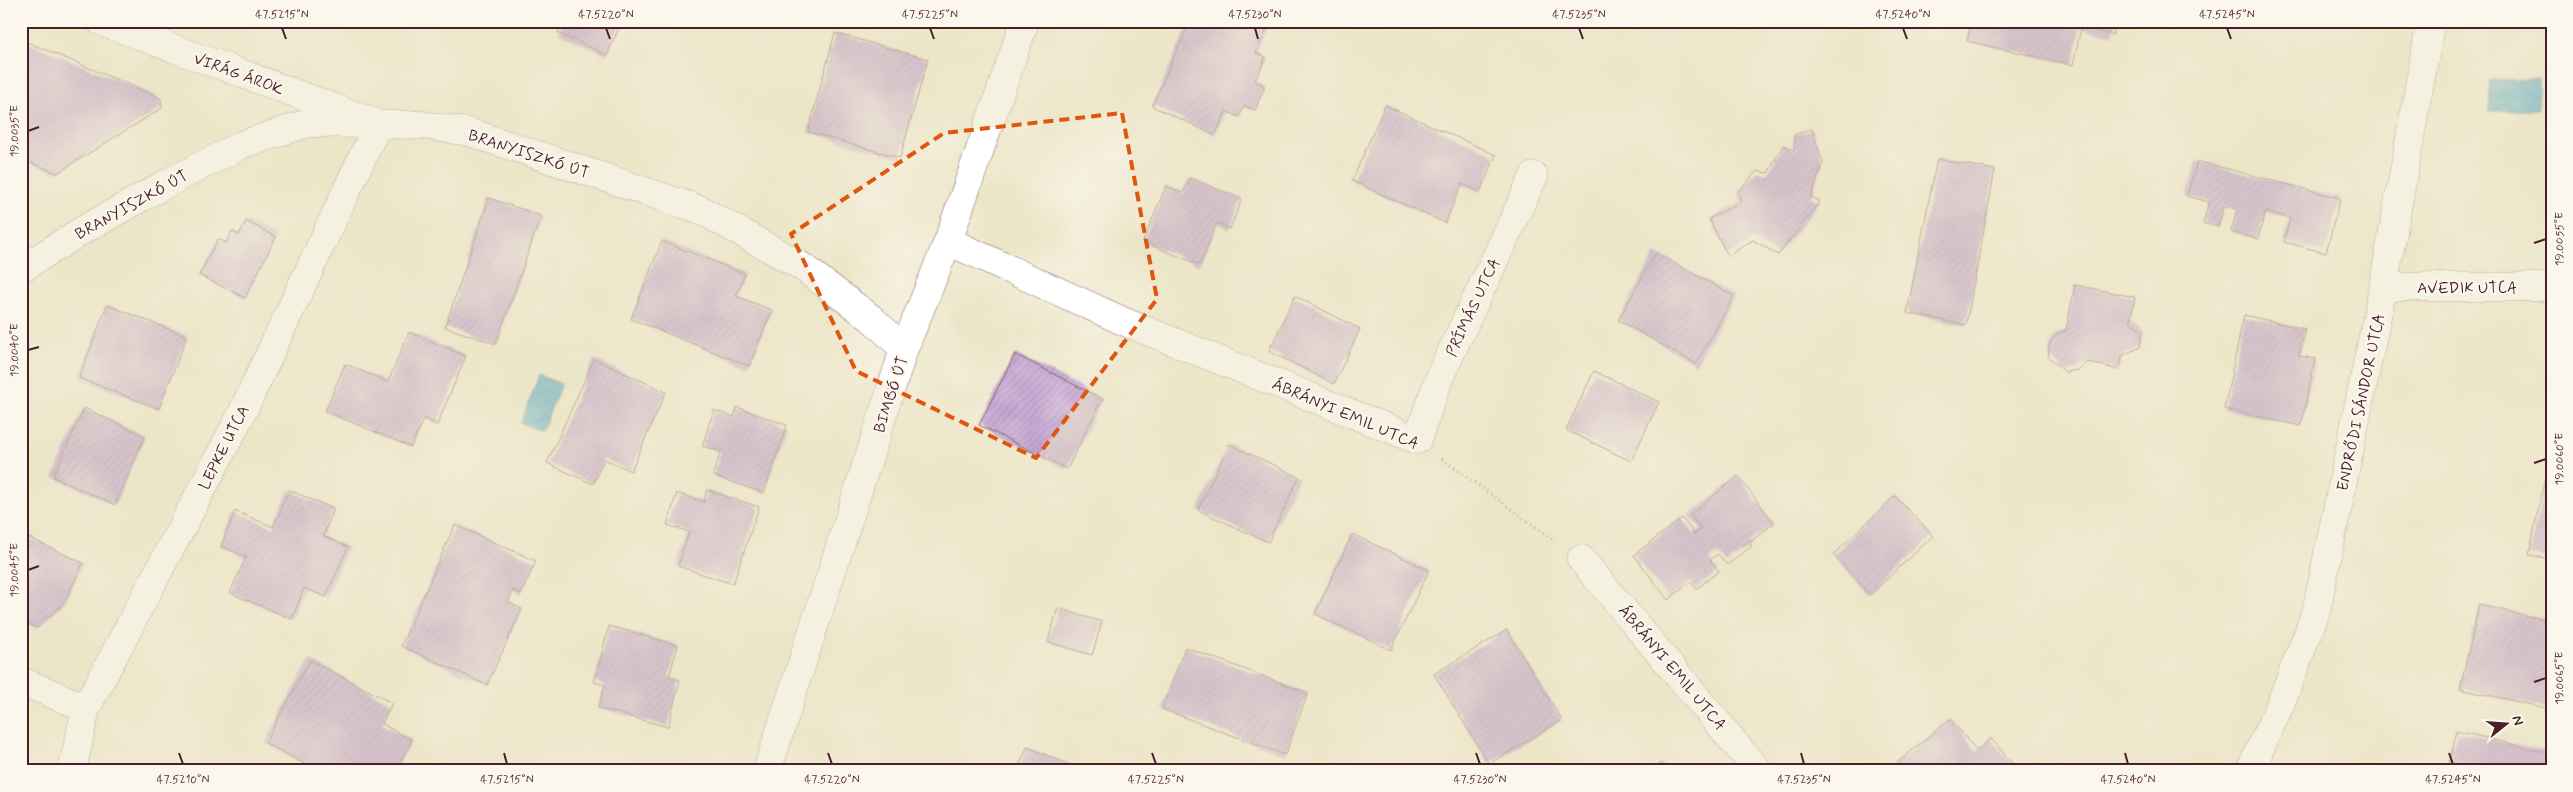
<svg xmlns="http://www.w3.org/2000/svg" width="2573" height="792" font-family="Mynerve,sans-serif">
<defs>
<pattern id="water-waves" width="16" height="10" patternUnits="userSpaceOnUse" patternTransform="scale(1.25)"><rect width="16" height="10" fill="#4aa5c8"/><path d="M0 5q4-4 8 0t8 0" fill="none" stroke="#4086a3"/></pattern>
<pattern id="building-hatch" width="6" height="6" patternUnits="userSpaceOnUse" patternTransform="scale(1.25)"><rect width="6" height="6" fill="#be9ad1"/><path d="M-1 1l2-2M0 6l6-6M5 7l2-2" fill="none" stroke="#9c7daa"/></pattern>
</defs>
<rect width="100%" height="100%" fill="#fbf7ec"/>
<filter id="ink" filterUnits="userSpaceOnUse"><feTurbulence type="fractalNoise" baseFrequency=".02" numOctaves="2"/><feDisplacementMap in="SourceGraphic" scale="10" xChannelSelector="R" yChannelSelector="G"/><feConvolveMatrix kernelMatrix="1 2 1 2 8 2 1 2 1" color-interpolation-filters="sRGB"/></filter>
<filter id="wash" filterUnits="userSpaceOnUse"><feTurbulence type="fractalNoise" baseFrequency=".0096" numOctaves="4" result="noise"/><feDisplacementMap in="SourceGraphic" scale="20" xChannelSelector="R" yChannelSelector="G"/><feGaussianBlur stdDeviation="1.12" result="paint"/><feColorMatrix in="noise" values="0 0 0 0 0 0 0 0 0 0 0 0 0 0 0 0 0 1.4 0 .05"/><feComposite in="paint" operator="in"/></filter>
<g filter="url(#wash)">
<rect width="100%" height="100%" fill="#ece6c9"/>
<path fill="url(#water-waves)" stroke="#4a627a" d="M 2538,79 L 2539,110 L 2490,111 L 2489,80 Z
M 539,375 L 561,384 L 542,431 L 521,423 Z"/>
<g id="blocks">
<path fill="url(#building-hatch)" d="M 563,21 L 622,21 L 607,55 L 558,33 Z
M 1190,21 L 1250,21 L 1267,29 L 1256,53 L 1266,57 L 1255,81 L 1265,86 L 1255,110 L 1244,106 L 1239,117 L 1226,111 L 1215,135 L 1152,106 Z
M 1972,21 L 2116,21 L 2113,35 L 2081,28 L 2073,65 L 1967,41 Z
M 835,33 L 928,59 L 900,158 L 808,132 Z
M 22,40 L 154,95 L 161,99 L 162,108 L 57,173 L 21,159 Z
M 1385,105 L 1496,155 L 1480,192 L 1462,184 L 1445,223 L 1352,181 Z
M 1812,129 L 1823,163 L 1811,197 L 1820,201 L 1778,255 L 1753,240 L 1728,256 L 1709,219 L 1741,202 L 1738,192 L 1757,171 L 1768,173 L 1783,145 L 1794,150 L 1794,135 Z
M 1937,159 L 1995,170 L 1966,325 L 1907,313 Z
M 2197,161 L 2340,198 L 2326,253 L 2284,242 L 2290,218 L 2265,212 L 2258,239 L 2231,232 L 2237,209 L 2224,206 L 2218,227 L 2203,223 L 2209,202 L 2187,196 Z
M 1190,178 L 1242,199 L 1230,229 L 1217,223 L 1200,265 L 1143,242 L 1166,186 L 1183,193 Z
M 489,198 L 541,216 L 496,344 L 445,327 Z
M 246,221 L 276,237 L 245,298 L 199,275 L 218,239 L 226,243 L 232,231 L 239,235 Z
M 662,241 L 745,274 L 736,296 L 772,310 L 749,366 L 631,319 Z
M 1656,253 L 1734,296 L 1696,364 L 1618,320 Z
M 2075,285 L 2135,297 L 2130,321 L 2143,332 L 2140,347 L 2122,356 L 2119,370 L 2087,362 L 2077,370 L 2065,372 L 2048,356 L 2050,343 L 2057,334 L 2066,330 Z
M 1295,296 L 1360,329 L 1334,384 L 1269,351 Z
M 107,305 L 187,336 L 159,409 L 79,378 Z
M 2244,315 L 2305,329 L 2299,356 L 2315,359 L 2301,426 L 2224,409 Z
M 409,332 L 466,356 L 437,425 L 424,418 L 411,447 L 325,411 L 345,364 L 388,382 Z
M 1015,354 L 1102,399 L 1067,469 L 979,425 Z
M 594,359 L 666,392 L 631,471 L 604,459 L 593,484 L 547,463 Z
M 1594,371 L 1659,402 L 1631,461 L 1566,430 Z
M 737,407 L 787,425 L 764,493 L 713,476 L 721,452 L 702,446 L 714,410 L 734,417 Z
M 84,408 L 145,436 L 115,505 L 53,477 Z
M 1229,444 L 1299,477 L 1268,542 L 1198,510 Z
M 1738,476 L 1774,523 L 1749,543 L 1752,546 L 1727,565 L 1718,554 L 1710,560 L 1719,571 L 1696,589 L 1691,582 L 1668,600 L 1634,555 L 1682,518 L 1694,534 L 1701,529 L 1690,515 Z
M 2545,478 L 2552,479 L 2552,559 L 2529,555 Z
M 289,490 L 334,509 L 323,536 L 348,547 L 326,597 L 304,588 L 292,619 L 230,593 L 246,557 L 221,546 L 235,511 L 273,527 Z
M 707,490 L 759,507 L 733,584 L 678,566 L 689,532 L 667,525 L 677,493 L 704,502 Z
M 1895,496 L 1933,536 L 1870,595 L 1833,555 Z
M 455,525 L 536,561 L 521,594 L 513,590 L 508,602 L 522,609 L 487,685 L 401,646 Z
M 21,534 L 83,563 L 65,602 L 37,628 L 21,621 Z
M 1352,534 L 1429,570 L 1391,650 L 1315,614 Z
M 2479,605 L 2552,621 L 2550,709 L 2460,689 Z
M 1058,608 L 1102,622 L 1092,655 L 1048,642 Z
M 609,626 L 678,645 L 669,677 L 680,680 L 668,727 L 598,708 L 605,685 L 594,682 Z
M 1507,630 L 1562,720 L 1489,764 L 1434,674 Z
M 1185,647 L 1308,693 L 1285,755 L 1162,709 Z
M 310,660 L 392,703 L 382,724 L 412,740 L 395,771 L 318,771 L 265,743 Z
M 1950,719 L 1977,751 L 1991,738 L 2018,771 L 1895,771 L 1892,767 Z
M 2457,731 L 2552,754 L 2552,771 L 2447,771 Z
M 1027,747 L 1085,771 L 1017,771 Z
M 1661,763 L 1668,771 L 1653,771 Z"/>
</g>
</g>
<g filter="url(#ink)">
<use href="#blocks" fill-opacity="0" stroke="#836562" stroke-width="1"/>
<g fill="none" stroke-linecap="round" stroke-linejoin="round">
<g stroke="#836562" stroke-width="29">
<path id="minor" d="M 948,241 L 1125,322 L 1417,440 L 1440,376 L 1534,176
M 21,269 L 78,233 L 162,186 L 241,145 L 308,123 L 422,125 L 469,132 L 701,210 L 801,266 L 871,318 L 904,349
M 2383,287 L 2552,287
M 1581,559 L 1758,771
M 21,681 L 86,708
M 72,771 L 86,708 L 240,417 L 378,124 L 100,21
M 767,771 L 904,349 L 948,241 L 1025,21
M 2250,771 L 2280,705 L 2316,612 L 2383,287 L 2431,21"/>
</g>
<path stroke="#836562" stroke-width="3" stroke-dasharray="1 4" stroke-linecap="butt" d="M 1442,459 L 1554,540"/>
<use href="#minor" stroke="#fff" stroke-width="28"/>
</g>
</g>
<path d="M0 0H2573V792H0ZM 1122,113 L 1157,299 L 1036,458 L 856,371 L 791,234 L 944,133 Z" fill="#ece6c9" fill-opacity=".55" fill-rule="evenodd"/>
<path fill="none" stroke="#e0560e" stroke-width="4" stroke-dasharray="10 6" stroke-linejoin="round" d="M 1122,113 L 1157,299 L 1036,458 L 856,371 L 791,234 L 944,133 Z"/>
<path fill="none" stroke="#4a1f2b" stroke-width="2" d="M 282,28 L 286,39M 606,28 L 610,39M 930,28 L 934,39M 1255,28 L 1258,39M 1579,28 L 1583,39M 1903,28 L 1907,39M 2227,28 L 2231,39M 28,131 L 39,127M 2534,243 L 2546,239M 28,350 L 39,347M 2534,463 L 2546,459M 28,570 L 39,566M 2534,682 L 2546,678M 179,753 L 183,764M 504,753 L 507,764M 828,753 L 832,764M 1152,753 L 1156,764M 1476,753 L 1480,764M 1801,753 L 1804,764M 2125,753 L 2128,764M 2449,753 L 2453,764"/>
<g text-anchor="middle" stroke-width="4.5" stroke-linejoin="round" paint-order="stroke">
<g font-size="16" fill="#4a1f2b" stroke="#fbf7ec">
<text transform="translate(239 73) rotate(20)" y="6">VIRÁG ÁROK</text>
<text transform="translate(529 153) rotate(18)" y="6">BRANYISZKÓ ÚT</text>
<text transform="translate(131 204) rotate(-29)" y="6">BRANYISZKÓ ÚT</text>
<text x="2467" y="293">AVEDIK UTCA</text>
<text transform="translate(1472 307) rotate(-65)" y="6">PRÍMÁS UTCA</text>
<text transform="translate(890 394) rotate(-72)" y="6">BIMBÓ ÚT</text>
<text transform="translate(2360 402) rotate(-78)" y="6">ENDRŐDI SÁNDOR UTCA</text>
<text transform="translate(1346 413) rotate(23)" y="6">ÁBRÁNYI EMIL UTCA</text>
<text transform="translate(223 447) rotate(-63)" y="6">LEPKE UTCA</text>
<text transform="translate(1673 667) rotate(50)" y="6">ÁBRÁNYI EMIL UTCA</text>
</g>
</g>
<rect width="2573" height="792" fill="none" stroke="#fbf7ec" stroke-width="55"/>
<g transform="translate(2506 724) rotate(73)" stroke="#fbf7ec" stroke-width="4" paint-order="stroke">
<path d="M0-4L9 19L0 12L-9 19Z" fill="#4a1f2b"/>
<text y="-8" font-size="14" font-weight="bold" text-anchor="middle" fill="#4a1f2b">N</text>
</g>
<rect x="28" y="28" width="2518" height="736" fill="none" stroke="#4a1f2b" stroke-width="2"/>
<g font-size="12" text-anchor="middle" fill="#4a1f2b">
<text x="282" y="18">47.5215°N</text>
<text x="606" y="18">47.5220°N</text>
<text x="930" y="18">47.5225°N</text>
<text x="1255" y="18">47.5230°N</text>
<text x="1579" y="18">47.5235°N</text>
<text x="1903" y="18">47.5240°N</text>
<text x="2227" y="18">47.5245°N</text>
<text transform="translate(14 131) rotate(-90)" y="4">19.0035°E</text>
<text transform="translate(2559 239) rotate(-90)" y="4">19.0055°E</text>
<text transform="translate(14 350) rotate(-90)" y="4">19.0040°E</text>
<text transform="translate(2559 459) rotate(-90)" y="4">19.0060°E</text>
<text transform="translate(14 570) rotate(-90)" y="4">19.0045°E</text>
<text transform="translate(2559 678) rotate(-90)" y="4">19.0065°E</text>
<text x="183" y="783">47.5210°N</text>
<text x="507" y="783">47.5215°N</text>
<text x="832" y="783">47.5220°N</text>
<text x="1156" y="783">47.5225°N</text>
<text x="1480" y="783">47.5230°N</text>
<text x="1804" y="783">47.5235°N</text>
<text x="2128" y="783">47.5240°N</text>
<text x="2453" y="783">47.5245°N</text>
</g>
</svg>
